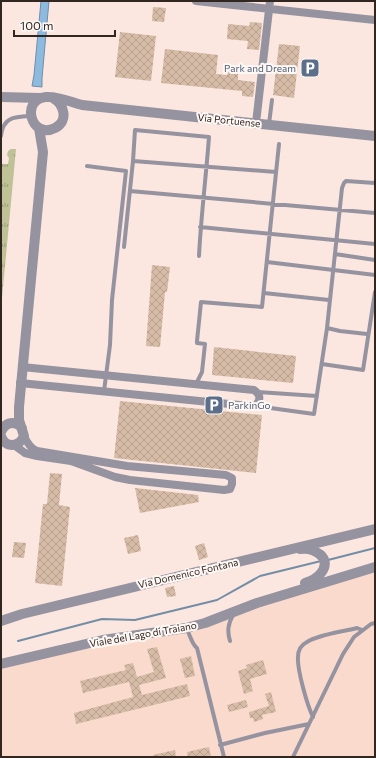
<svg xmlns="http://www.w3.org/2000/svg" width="376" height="758" font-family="Commissioner,sans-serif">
<defs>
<pattern id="grass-tufts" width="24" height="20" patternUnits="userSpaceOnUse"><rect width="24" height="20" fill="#bfc296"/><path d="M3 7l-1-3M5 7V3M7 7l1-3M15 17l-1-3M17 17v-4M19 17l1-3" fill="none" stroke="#9c9d7a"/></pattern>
<pattern id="building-cross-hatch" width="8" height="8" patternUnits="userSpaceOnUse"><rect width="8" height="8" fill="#d6bba7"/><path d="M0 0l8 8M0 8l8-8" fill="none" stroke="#b8a18f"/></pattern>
</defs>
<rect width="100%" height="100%" fill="#fbe7df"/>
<path fill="#fadacc" d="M 375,573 L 375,757 L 1,757 L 1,669 L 71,651 L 125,645 L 222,622 L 296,592 Z"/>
<path fill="url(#grass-tufts)" d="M 11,149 L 16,149 L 1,309 L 1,168 L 2,164 L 8,164 L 9,158 L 7,155 L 8,151 Z"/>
<path fill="#8dbadf" stroke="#728ea6" d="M 41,1 L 49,1 L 42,78 L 42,87 L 32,86 L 34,75 Z"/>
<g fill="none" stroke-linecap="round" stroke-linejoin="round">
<path stroke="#728ea6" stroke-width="2" d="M 328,560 L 375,548
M 18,641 L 102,619 L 135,620 L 217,600 L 260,576 L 321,561"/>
</g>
<path fill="url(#building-cross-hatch)" d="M 153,7 L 166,8 L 164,22 L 152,21 Z
M 250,22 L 262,23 L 259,50 L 247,49 L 248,41 L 227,39 L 228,24 L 249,26 Z
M 120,32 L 156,36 L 151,81 L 115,77 Z
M 279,44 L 300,46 L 294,98 L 273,95 Z
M 165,49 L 218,55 L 216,74 L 227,75 L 228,72 L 238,73 L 238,80 L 255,82 L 253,97 L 242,96 L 242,91 L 161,83 Z
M 152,265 L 170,267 L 167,292 L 165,292 L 160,347 L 146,346 Z
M 214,347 L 296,356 L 293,383 L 212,375 Z
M 120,401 L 262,415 L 256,473 L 114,458 Z
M 50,473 L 62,474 L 59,505 L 70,507 L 62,586 L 35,583 L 43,504 L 47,504 Z
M 135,488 L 198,495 L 199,502 L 140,513 Z
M 138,535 L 141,551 L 128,554 L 124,538 Z
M 14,542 L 26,543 L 24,558 L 12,557 Z
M 204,543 L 208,557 L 199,560 L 195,546 Z
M 174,586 L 176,596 L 167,597 L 165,588 Z
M 157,647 L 166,678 L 139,685 L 142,695 L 187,684 L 190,696 L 76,724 L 74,713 L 133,697 L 129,682 L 83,693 L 80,681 L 126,670 L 124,665 L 133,663 L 137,677 L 154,672 L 147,649 Z
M 191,656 L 195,676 L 185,678 L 180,659 Z
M 263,660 L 267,674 L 250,679 L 253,691 L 244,694 L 238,671 L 247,668 L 246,665 Z
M 271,692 L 276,712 L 262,715 L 263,719 L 254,722 L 253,718 L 250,718 L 249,712 L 269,706 L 265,694 Z
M 246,700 L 248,707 L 229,712 L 227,705 Z
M 209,747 L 211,757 L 188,757 L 187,752 Z
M 175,750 L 176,757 L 154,757 L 153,755 Z"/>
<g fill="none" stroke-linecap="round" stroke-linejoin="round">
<path stroke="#9693a0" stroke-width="4" d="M 269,124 L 272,100
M 1,136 C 3,117 14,117 31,116
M 133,161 L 135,130 L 209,137 C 206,177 201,216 199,256
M 87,166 L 126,171 L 112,300 L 110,345 L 104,391
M 130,191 L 375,213
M 200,227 L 375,244
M 124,247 L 133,161 L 276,172
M 335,254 L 375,260
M 267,262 L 375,275
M 264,293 L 329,300
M 327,328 L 340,331 L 367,334
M 322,364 L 363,370 L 375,292
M 196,384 L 202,372 L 205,344 L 197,343 L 197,341 L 201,302 L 262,307 L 279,144
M 258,392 L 317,396
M 256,406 L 314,414 L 327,328 L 342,188 L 344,183 L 346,181 L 375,183
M 186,628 C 191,636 191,643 197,648 L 224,757
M 230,641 C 227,631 228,624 233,615
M 313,717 C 307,705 297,669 298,657 C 298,651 301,645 307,642 C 320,634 342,632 357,628 L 362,630
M 220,745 L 265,733 L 309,724
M 293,757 L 343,654 L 354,637 L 371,624 L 375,623"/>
<path stroke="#9693a0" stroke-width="8" d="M 196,1 L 375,20
M 256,123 L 270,1
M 20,383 L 249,406 L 255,406 C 261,400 261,395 254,390 L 22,367
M 14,445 L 25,453 L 37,456 L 71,461 L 115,477 L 130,480 L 224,490 L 230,489 L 232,484 L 232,478 L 226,475 L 127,466 L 37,451 C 30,448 27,443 24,436"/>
<path stroke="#9693a0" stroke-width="10" d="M 1,97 L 40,98
M 53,98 C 64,104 69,121 55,128 C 31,140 20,99 46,97 C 58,96 71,102 82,105 L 375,136
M 1,432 C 5,422 15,420 22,428
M 1,436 C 5,448 19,448 24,436 L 19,420 L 19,407 L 43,152 L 39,128
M 300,549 C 314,547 333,558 321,573 C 317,579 311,581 305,583
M 1,621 L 22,614 L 375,529
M 1,664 L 103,640 L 186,628 L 205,623 L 257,603 L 375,567"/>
</g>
<defs>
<g id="parking-square" transform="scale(1)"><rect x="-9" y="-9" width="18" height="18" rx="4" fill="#5c6f8a" stroke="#fef8f5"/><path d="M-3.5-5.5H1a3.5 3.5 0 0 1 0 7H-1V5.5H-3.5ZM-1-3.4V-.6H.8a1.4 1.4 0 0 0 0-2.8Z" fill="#fff"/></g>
</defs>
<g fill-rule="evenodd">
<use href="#parking-square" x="310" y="68"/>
<use href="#parking-square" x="214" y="405"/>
</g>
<g text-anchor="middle" stroke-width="4" stroke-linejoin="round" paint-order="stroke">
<g font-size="10" fill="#4e5e75" stroke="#fef8f5" text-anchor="end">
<text x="296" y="72">Park and Dream</text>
<text x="228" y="409" text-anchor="start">ParkinGo</text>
</g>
<g font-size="10" fill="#322621" stroke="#fef8f5">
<text transform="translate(229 120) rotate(6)" y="4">Via Portuense</text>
<text transform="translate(188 573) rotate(-13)" y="4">Via Domenico Fontana</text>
<text transform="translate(143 634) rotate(-10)" y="4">Viale del Lago di Traiano</text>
</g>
</g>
<rect width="376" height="758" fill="none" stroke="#322621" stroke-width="4"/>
<path d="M14 30v6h101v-6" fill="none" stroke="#322621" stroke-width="2"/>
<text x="20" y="30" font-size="12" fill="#322621" stroke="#fef8f5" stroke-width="3" paint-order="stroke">100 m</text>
</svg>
